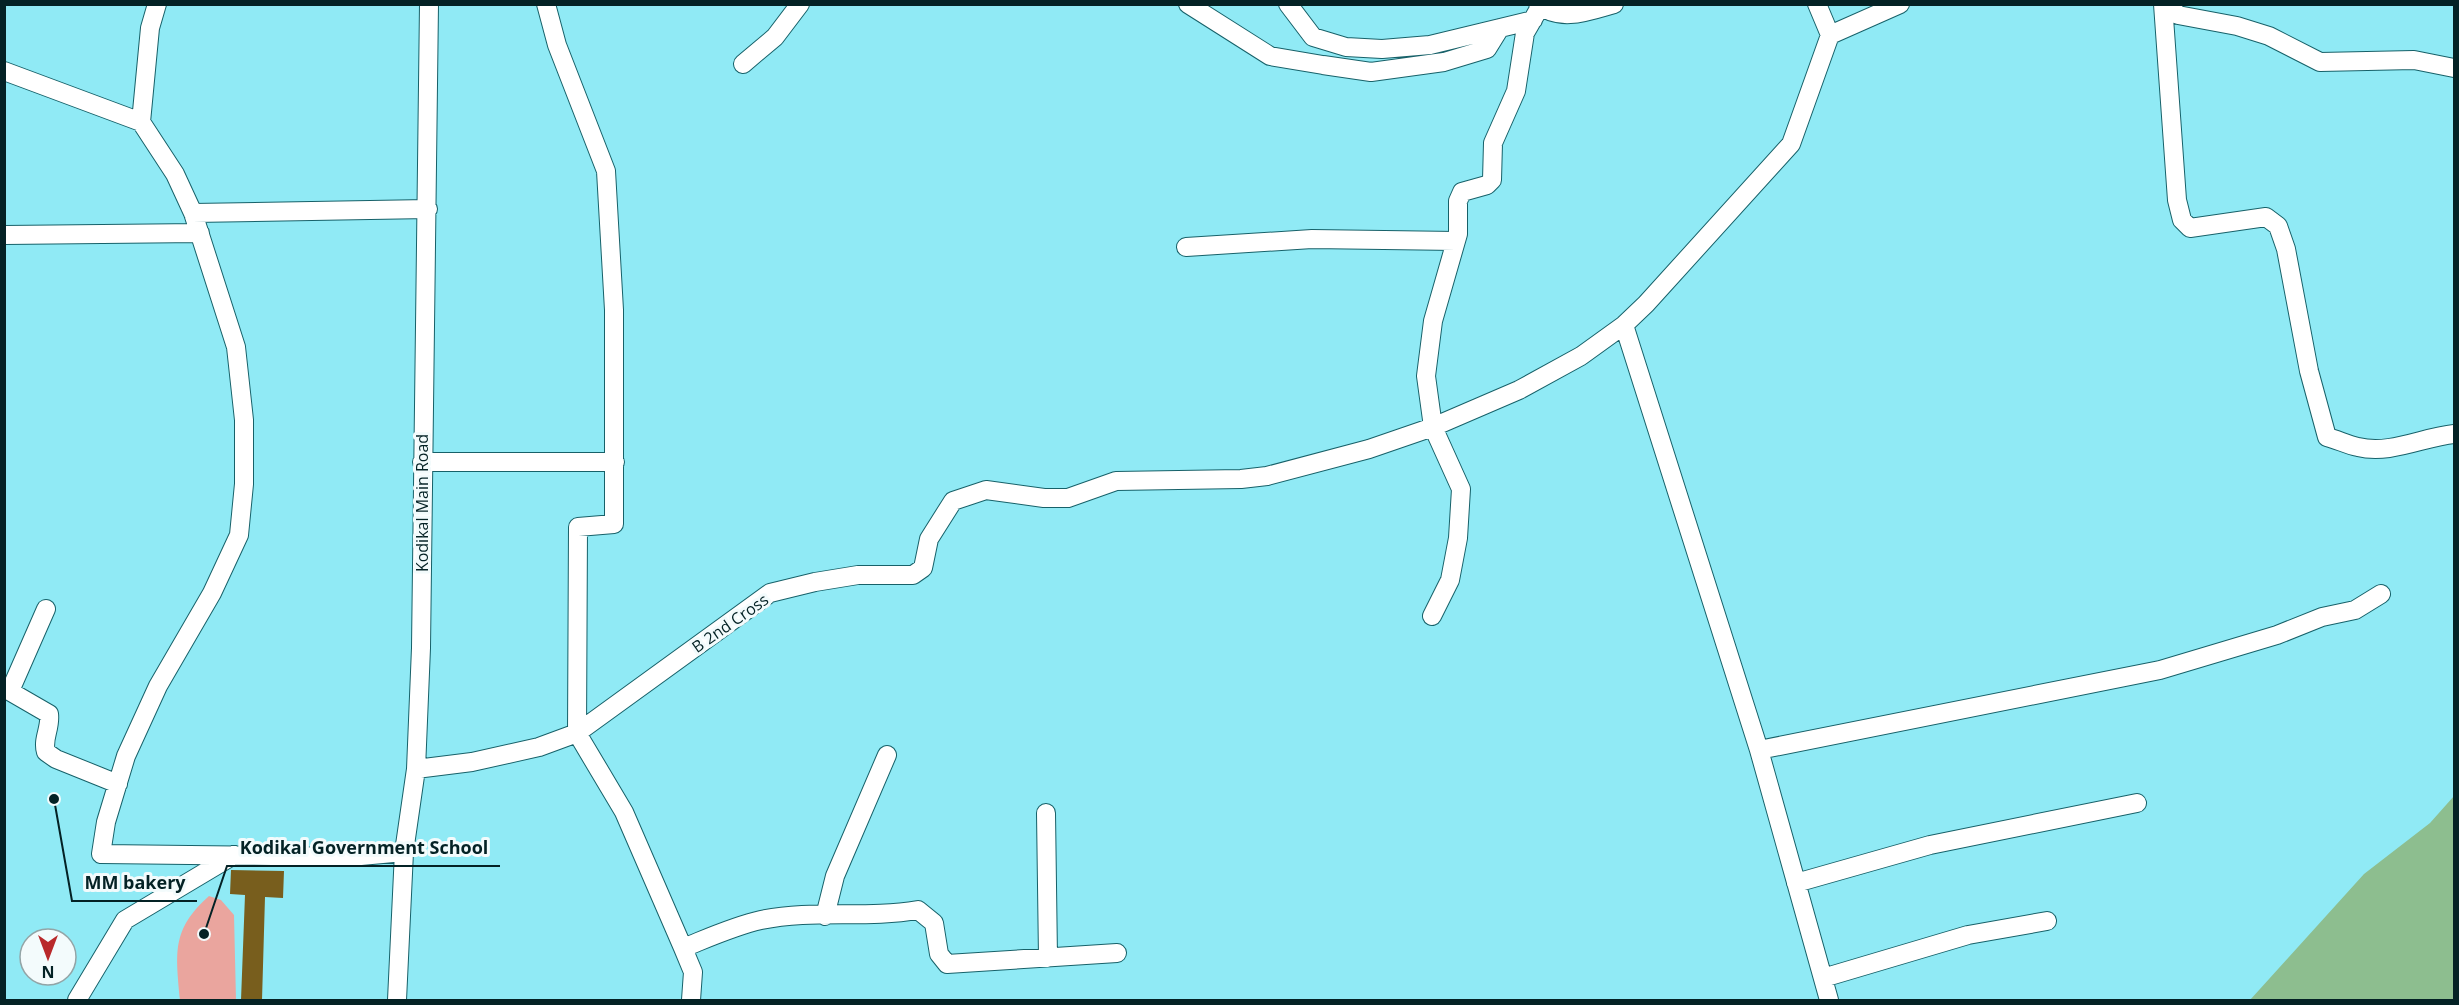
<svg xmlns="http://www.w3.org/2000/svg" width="2459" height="1005" font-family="'Open Sans',sans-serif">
<rect width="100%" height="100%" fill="#90eaf5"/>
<path fill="#eaa59e" d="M 209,896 L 221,900 L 234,915 L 236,1000 L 180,1000 C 176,953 171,930 209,896 Z"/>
<path fill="#8dbe8f" d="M 2454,796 L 2454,1000 L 2250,1000 L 2364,874 L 2430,823 Z"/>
<path fill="#785e1d" d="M 231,870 L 284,871 L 283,898 L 265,897 L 262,1000 L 241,1000 L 245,895 L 230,894 Z"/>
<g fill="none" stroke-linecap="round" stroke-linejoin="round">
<g stroke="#176169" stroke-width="20">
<path id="minor" d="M 546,4 L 557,45 L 606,171 L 614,310 L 614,524 L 578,527 L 577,733 L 624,812 L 683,948 L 693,972 L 691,1000
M 1188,4 L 1270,56 L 1323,65 L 1371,72 L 1444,62 L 1487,49 L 1500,28
M 1288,4 L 1313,37 L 1346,47 L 1382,49 L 1430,45 L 1533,20
M 1538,4 C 1560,23 1589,11 1614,4
M 2163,4 L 2177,200 L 2182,220 L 2190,228 L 2266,217 L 2278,226 L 2286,249 L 2309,371 L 2327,437 C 2338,440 2348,445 2358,447 C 2390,455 2423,437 2454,434
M 2168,4 L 2178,15 L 2237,26 L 2269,36 L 2320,62 L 2414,60 L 2454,68
M 1830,35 L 1900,4
M 743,64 L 775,37 L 800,4
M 4,71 L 141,122 L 175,174 L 193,213 L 236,347 L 244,420 L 244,484 L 239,535 L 212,593 L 158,686 L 126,756 L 106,822 L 101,854 L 350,857 L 404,852
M 141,122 L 150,28 L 157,4
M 193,213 L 428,209
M 4,235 L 200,233
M 1186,247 L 1312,239 L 1456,241
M 1624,325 L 1759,750 L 1829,1000
M 422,462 L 615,462
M 1432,616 L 1450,580 L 1458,538 L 1461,489 L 1433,427 L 1426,376 L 1433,321 L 1458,234 L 1458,201 L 1462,192 L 1487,185 L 1492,180 L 1493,143 L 1516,91 L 1525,33 L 1540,7
M 4,688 L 49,714 C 51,728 42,739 46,752 L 56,759 L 118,784
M 10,691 L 46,609
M 1759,750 L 2160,670 L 2277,635 L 2322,617 L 2355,610 L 2381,594
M 416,769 L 472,762 L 539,747 L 577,733 L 770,593 L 815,582 L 858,575 L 913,575 L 923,568 L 929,539 L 953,501 L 986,490 L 1044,498 L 1068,498 L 1116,481 L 1241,479 L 1267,476 L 1369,449 L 1433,427 L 1519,390 L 1581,356 L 1624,325 L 1646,304 L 1791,144 L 1830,35 L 1817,4
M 1046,813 L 1048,958
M 1796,883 L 1930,845 L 2137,803
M 825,916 L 835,876 L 887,755
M 683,948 C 708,938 734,926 761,920 C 813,909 866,919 918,910 L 934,923 L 939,954 L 947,964 L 1117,953
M 1823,978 L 1968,935 L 2047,921
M 77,1000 L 125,920 L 234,855
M 397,1000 L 404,852 L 416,769 L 421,648 L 429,4"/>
</g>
<use href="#minor" stroke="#fff" stroke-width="18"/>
</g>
<g text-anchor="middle" stroke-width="6" stroke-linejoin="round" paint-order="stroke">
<g font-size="16" fill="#042225" stroke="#f3fbfc">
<text transform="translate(422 503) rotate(-90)" y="6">Kodikal Main Road</text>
<text transform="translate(730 623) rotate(-35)" y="6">B 2nd Cross</text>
</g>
</g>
<path fill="none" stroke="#042225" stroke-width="2" d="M204 934L227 866H500M54 799L72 901H197"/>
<g fill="#042225" stroke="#f3fbfc" stroke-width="2">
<circle cx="204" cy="934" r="6"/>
<circle cx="54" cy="799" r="6"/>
</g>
<g font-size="18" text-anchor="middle" font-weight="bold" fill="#042225" stroke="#f3fbfc" stroke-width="6" stroke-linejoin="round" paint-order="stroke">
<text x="364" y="854">Kodikal Government School</text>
<text x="135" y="889">MM bakery</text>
</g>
<rect width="2459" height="1005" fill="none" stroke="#042225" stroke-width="12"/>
<g transform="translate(48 957) rotate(180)"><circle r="28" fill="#f3fbfc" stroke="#93a4a6" stroke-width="1.5"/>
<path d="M0-4.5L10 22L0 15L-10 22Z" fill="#b9292b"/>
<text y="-9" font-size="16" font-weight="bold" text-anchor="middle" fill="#042225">N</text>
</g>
</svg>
